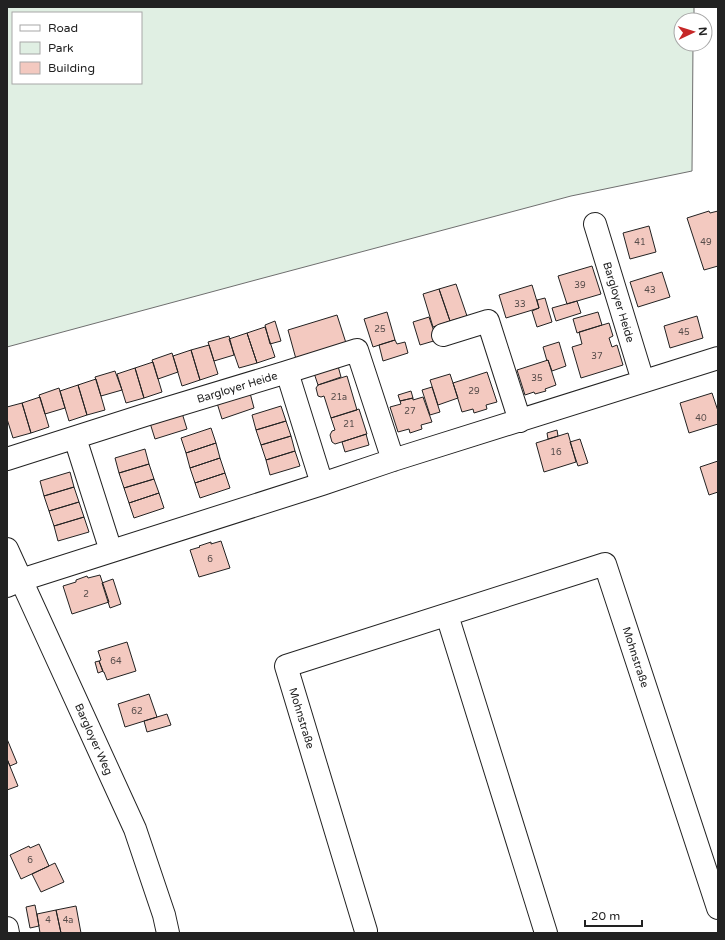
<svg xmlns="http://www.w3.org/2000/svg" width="725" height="940" font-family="'Varela Round',sans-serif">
<rect width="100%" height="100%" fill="#fff"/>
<path fill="#e0efe3" stroke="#6f6f6f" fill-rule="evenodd" d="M 7,7 L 694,7 L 694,20 L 681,20 L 681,44 L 693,44 L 692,171 L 571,196 L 252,281 L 7,347 ZM 13,13 L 141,13 L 141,83 L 13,83 Z"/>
<path fill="#f3c9c0" stroke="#222" d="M 709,211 L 710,213 L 718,211 L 718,266 L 704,270 L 687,218 Z
M 649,226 L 656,252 L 630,259 L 623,233 Z
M 592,266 L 601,294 L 567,304 L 558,276 Z
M 662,272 L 670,297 L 638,307 L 630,282 Z
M 456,284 L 467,316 L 450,321 L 439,289 Z
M 532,285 L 539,308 L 506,318 L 499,295 Z
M 439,289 L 450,321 L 433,327 L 423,294 Z
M 545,298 L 552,322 L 537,327 L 532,311 L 539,308 L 537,300 Z
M 577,301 L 581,313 L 556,321 L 552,308 Z
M 387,312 L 395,340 L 373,347 L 364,319 Z
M 598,312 L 602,325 L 577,333 L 573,319 Z
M 337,315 L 346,343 L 296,359 L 288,330 Z
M 697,316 L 703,338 L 670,348 L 664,326 Z
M 429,317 L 437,340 L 420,345 L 413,322 Z
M 275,321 L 281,341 L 270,344 L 265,325 Z
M 609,323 L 613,336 L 609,338 L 612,347 L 617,345 L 623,365 L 581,378 L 572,347 L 582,344 L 579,332 Z
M 265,327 L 275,357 L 257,363 L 247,333 Z
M 247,333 L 257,363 L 239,368 L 229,339 Z
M 229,336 L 234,355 L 214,361 L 208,342 Z
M 395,340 L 397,344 L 405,342 L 408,353 L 383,361 L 379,345 Z
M 559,342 L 566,366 L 552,371 L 548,360 L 547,361 L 543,347 Z
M 209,345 L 218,374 L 200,380 L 191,350 Z
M 191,350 L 200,380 L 182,386 L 173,356 Z
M 172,353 L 178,372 L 158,379 L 152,360 Z
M 548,360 L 556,385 L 545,389 L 546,391 L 535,394 L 534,392 L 525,395 L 517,370 Z
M 153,362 L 162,392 L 144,398 L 135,368 Z
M 338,366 L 341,377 L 318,385 L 314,373 Z
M 135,368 L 144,398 L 126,403 L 117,374 Z
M 115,371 L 122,390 L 101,396 L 95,377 Z
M 487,372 L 497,402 L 486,405 L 487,409 L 474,413 L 473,409 L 462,412 L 453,383 Z
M 450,374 L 458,398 L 438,405 L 430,380 Z
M 347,376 L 357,410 L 331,418 L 324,396 L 321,397 L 318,396 L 316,388 L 318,385 Z
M 96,379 L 105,410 L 87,415 L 78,385 Z
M 78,385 L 87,415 L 69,421 L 60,391 Z
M 432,387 L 440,412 L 430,415 L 422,390 Z
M 59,388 L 65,408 L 45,414 L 39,395 Z
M 411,391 L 413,398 L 400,401 L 398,395 Z
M 250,393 L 254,408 L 222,419 L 217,403 Z
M 712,393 L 718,411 L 718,424 L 689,433 L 680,403 Z
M 40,397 L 49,427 L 31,433 L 22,403 Z
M 423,397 L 432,422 L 421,425 L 422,429 L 410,433 L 409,429 L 398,432 L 390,407 L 401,404 L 400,401 L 413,398 L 413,400 Z
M 22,403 L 31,433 L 13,438 L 7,419 L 7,407 Z
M 281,406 L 286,421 L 256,430 L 252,415 Z
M 359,409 L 367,434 L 335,444 L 332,442 L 330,435 L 332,431 L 335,430 L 331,418 Z
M 182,413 L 187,429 L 155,439 L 150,423 Z
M 286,421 L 291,436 L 261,445 L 256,430 Z
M 211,428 L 216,443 L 186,453 L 181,438 Z
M 557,430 L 558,436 L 548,439 L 547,433 Z
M 568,433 L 576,462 L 544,472 L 536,443 Z
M 366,434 L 369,445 L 345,452 L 342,442 Z
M 291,436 L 295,451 L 266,460 L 261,445 Z
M 580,439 L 588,463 L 578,466 L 570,442 Z
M 216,443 L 220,458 L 190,468 L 186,453 Z
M 145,449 L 149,464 L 119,473 L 115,458 Z
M 295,451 L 300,466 L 270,475 L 266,460 Z
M 220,458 L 225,473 L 195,483 L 190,468 Z
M 718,461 L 718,492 L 709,495 L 700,467 Z
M 149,464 L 154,479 L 124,488 L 119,473 Z
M 70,472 L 74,487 L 44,496 L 40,481 Z
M 225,473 L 230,488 L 200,498 L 195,483 Z
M 154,479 L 159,493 L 129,503 L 124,488 Z
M 74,487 L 79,502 L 49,511 L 44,496 Z
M 159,493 L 164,508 L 134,518 L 129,503 Z
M 79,502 L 84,517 L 54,526 L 49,511 Z
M 84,517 L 89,532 L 58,541 L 54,526 Z
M 221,541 L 230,568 L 199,577 L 190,550 L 200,547 L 199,546 L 211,542 L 211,544 Z
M 100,575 L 109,602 L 72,614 L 63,586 L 76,582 L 76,580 L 87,576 L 88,578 Z
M 113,579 L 121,604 L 110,608 L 102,583 Z
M 127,642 L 136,671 L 107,680 L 104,672 L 103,672 L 99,661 L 101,660 L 98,651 Z
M 99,661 L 103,671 L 98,673 L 95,662 Z
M 149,694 L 157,717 L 125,727 L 118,704 Z
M 167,714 L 171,725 L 147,732 L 144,721 Z
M 7,739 L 17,763 L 10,766 L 7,759 Z
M 7,759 L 18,786 L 7,790 Z
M 39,844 L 49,866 L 21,879 L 10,855 L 29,846 L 30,848 Z
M 55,863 L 64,882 L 41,892 L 32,874 Z
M 35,905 L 39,926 L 30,928 L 26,907 Z
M 76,906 L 81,933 L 61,933 L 56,910 Z
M 56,910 L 61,933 L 40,933 L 37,914 Z"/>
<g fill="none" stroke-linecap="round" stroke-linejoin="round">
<g stroke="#222" stroke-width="24">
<path id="minor" d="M 595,224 L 643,381
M 443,335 L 488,321 L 520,421
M 287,372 L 357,350 L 393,460
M 75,438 L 111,551
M 7,459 L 145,415 L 287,372 L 322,484
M 7,549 L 135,829 L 164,915 L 168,933
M 7,586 L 21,580 L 322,484 L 393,460 L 718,358
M 447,615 L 546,933
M 7,928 L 8,933
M 366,931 L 286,666 L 605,564 L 718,908"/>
</g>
<use href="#minor" stroke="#fff" stroke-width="22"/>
</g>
<g text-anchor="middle" stroke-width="3" stroke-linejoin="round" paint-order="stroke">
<g font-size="9" fill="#564c4a">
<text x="640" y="245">41</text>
<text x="706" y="245">49</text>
<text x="580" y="288">39</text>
<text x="650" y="293">43</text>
<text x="520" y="307">33</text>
<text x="380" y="332">25</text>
<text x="684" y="335">45</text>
<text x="597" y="359">37</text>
<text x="537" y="381">35</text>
<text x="474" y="394">29</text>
<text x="339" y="400">21a</text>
<text x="410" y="414">27</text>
<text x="701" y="421">40</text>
<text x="349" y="427">21</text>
<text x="556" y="455">16</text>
<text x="210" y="562">6</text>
<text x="86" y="597">2</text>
<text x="116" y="664">64</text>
<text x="137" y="714">62</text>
<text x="30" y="863">6</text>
<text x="48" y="923">4</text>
<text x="68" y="923">4a</text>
</g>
<g font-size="11" fill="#222" stroke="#fff">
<text transform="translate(619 302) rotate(73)" y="4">Bargloyer Heide</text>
<text transform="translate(237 387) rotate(-17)" y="4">Bargloyer Heide</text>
<text transform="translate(636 657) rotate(72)" y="4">Mohnstraße</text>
<text transform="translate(302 718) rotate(73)" y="4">Mohnstraße</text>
<text transform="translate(94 739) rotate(66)" y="4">Bargloyer Weg</text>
</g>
</g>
<rect width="725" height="940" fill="none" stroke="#222222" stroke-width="16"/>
<rect x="12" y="12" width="130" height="72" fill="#ffffff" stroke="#a7a7a7"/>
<rect x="20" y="25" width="20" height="6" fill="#ffffff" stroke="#a7a7a7"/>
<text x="48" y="32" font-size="12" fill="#222222">Road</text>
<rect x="20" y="42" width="20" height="12" fill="#e0efe3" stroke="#a7a7a7"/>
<text x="48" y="52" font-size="12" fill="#222222">Park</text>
<rect x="20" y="62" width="20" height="12" fill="#f3c9c0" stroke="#a7a7a7"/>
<text x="48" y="72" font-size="12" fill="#222222">Building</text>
<g transform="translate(693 32) rotate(86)"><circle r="19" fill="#ffffff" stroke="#a7a7a7"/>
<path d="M0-3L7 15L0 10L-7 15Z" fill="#c62828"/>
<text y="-6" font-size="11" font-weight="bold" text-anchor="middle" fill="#222222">N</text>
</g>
<path d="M585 920v6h57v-6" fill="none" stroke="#222222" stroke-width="2"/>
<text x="591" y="920" font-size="12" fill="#222222" stroke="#ffffff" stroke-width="3" paint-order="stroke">20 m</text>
</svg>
